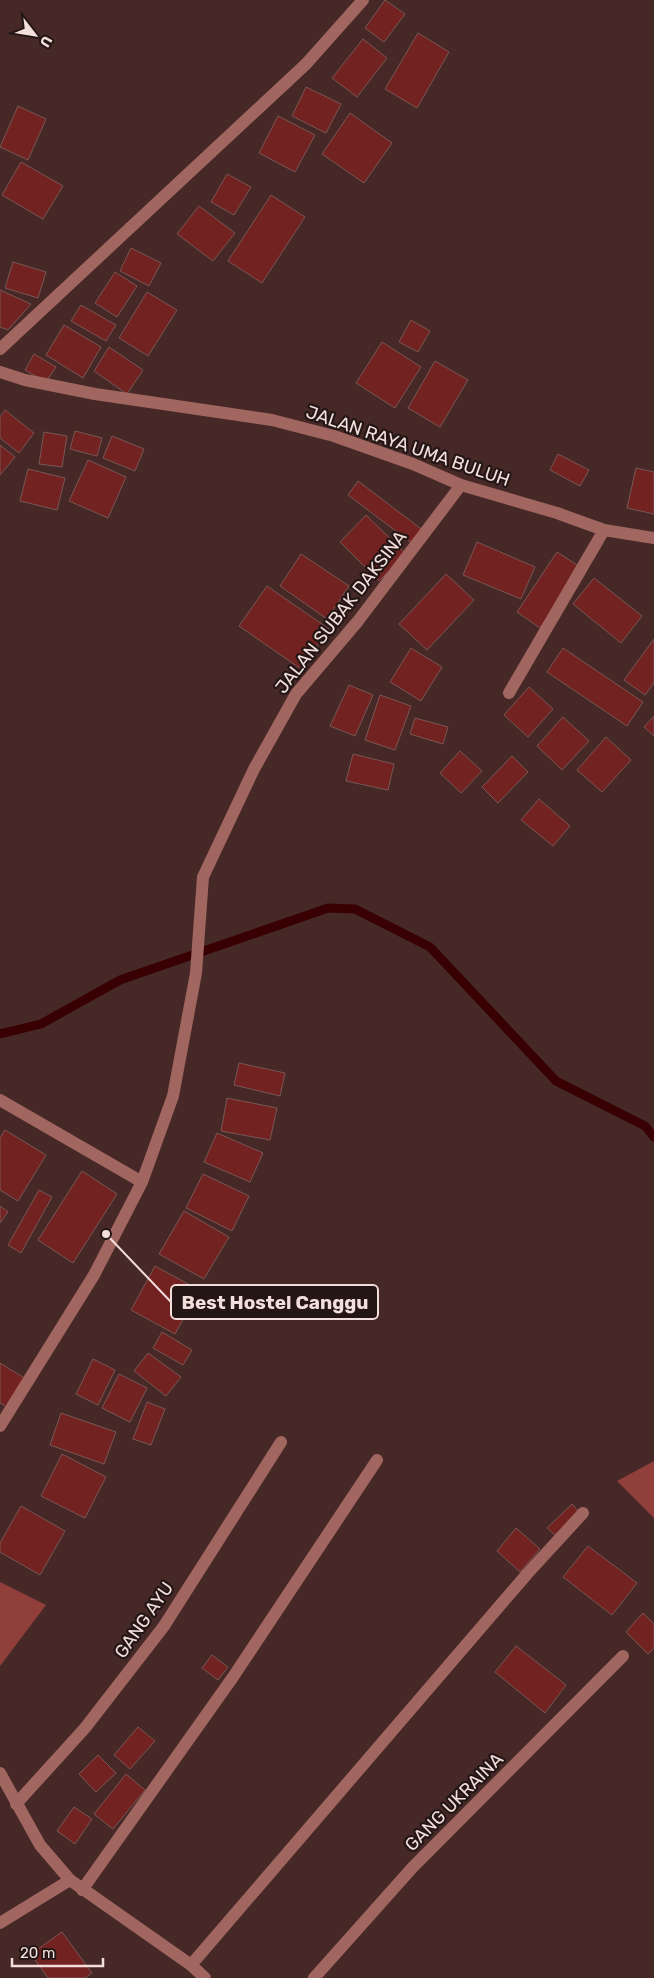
<svg xmlns="http://www.w3.org/2000/svg" width="654" height="1978" font-family="Rubik,sans-serif">
<rect width="100%" height="100%" fill="#462927"/>
<path fill="#903f3b" d="M 654,1461 L 654,1518 L 617,1481 Z
M 0,1582 L 46,1605 L 0,1666 Z"/>
<g fill="none" stroke-linecap="round" stroke-linejoin="round">
<path stroke="#380002" stroke-width="9" d="M 0,1034 L 41,1024 L 120,980 L 328,908 L 355,909 L 430,947 L 556,1081 L 645,1126 L 654,1137"/>
</g>
<path fill="#722221" stroke="#785754" d="M 385,0 L 405,14 L 384,42 L 365,28 Z
M 418,33 L 449,52 L 417,108 L 385,89 Z
M 363,39 L 387,58 L 357,97 L 332,78 Z
M 306,87 L 341,104 L 326,133 L 292,116 Z
M 18,106 L 46,119 L 28,160 L 0,147 Z
M 350,113 L 392,143 L 364,183 L 322,154 Z
M 278,116 L 315,135 L 295,172 L 259,153 Z
M 21,162 L 63,186 L 43,219 L 2,195 Z
M 227,174 L 251,187 L 234,215 L 211,202 Z
M 271,195 L 305,217 L 262,283 L 228,261 Z
M 199,206 L 235,233 L 213,261 L 177,234 Z
M 131,248 L 161,263 L 149,286 L 120,271 Z
M 13,262 L 46,272 L 38,298 L 5,288 Z
M 115,272 L 137,286 L 117,317 L 95,303 Z
M 0,290 L 31,304 L 8,330 L 0,327 Z
M 147,292 L 177,310 L 148,356 L 119,338 Z
M 81,305 L 116,325 L 106,341 L 71,321 Z
M 411,320 L 430,331 L 418,352 L 399,342 Z
M 64,325 L 101,347 L 83,378 L 46,355 Z
M 382,342 L 421,367 L 395,408 L 356,383 Z
M 109,347 L 143,370 L 127,394 L 94,371 Z
M 34,354 L 56,367 L 46,382 L 25,370 Z
M 435,361 L 468,380 L 440,427 L 408,408 Z
M 5,410 L 34,433 L 19,453 L 0,438 L 0,417 Z
M 75,431 L 102,438 L 97,456 L 70,449 Z
M 44,432 L 67,436 L 62,467 L 39,464 Z
M 112,436 L 144,449 L 135,471 L 103,458 Z
M 0,445 L 15,457 L 0,475 Z
M 558,454 L 589,470 L 580,486 L 550,470 Z
M 88,460 L 126,477 L 108,518 L 69,501 Z
M 636,468 L 654,472 L 654,514 L 627,508 Z
M 28,469 L 65,478 L 57,510 L 20,501 Z
M 358,481 L 424,531 L 413,544 L 348,495 Z
M 366,515 L 406,554 L 379,581 L 340,542 Z
M 477,542 L 535,567 L 521,599 L 463,575 Z
M 557,552 L 580,567 L 540,628 L 517,612 Z
M 301,554 L 349,586 L 327,619 L 280,586 Z
M 446,574 L 474,600 L 427,650 L 399,624 Z
M 594,578 L 642,616 L 621,643 L 573,604 Z
M 267,586 L 329,629 L 301,669 L 239,626 Z
M 654,639 L 654,683 L 645,695 L 624,680 Z
M 411,648 L 442,667 L 421,701 L 390,682 Z
M 563,648 L 643,702 L 627,726 L 547,672 Z
M 349,685 L 373,695 L 355,736 L 330,726 Z
M 529,687 L 553,709 L 528,737 L 504,715 Z
M 380,695 L 411,706 L 395,750 L 365,740 Z
M 654,716 L 654,736 L 644,727 Z
M 563,717 L 589,741 L 562,770 L 537,746 Z
M 415,718 L 448,727 L 443,744 L 410,734 Z
M 606,737 L 631,760 L 602,792 L 577,770 Z
M 460,751 L 482,771 L 461,793 L 440,773 Z
M 353,754 L 394,764 L 388,790 L 346,781 Z
M 512,756 L 528,772 L 498,803 L 482,787 Z
M 539,799 L 570,826 L 553,846 L 521,820 Z
M 239,1063 L 285,1073 L 280,1096 L 234,1085 Z
M 227,1098 L 277,1108 L 270,1140 L 221,1131 Z
M 5,1130 L 46,1155 L 18,1201 L 0,1190 L 0,1138 Z
M 217,1133 L 263,1153 L 250,1182 L 204,1162 Z
M 82,1171 L 117,1194 L 73,1263 L 38,1240 Z
M 203,1174 L 249,1196 L 232,1231 L 186,1208 Z
M 39,1190 L 52,1197 L 21,1253 L 8,1245 Z
M 0,1206 L 8,1212 L 0,1223 Z
M 184,1211 L 229,1237 L 204,1279 L 159,1254 Z
M 155,1266 L 199,1290 L 175,1334 L 131,1310 Z
M 162,1332 L 192,1350 L 183,1365 L 153,1348 Z
M 148,1353 L 181,1377 L 166,1396 L 134,1371 Z
M 93,1359 L 115,1370 L 98,1405 L 76,1394 Z
M 0,1363 L 26,1379 L 8,1408 L 0,1403 Z
M 119,1374 L 147,1388 L 130,1422 L 102,1408 Z
M 147,1402 L 165,1409 L 151,1445 L 133,1439 Z
M 61,1413 L 116,1432 L 104,1464 L 50,1445 Z
M 62,1454 L 106,1477 L 85,1518 L 41,1496 Z
M 572,1504 L 579,1512 L 555,1535 L 547,1528 Z
M 21,1506 L 65,1531 L 40,1575 L 0,1552 L 0,1543 Z
M 516,1528 L 540,1549 L 520,1572 L 497,1551 Z
M 588,1546 L 637,1583 L 612,1615 L 563,1577 Z
M 643,1613 L 654,1624 L 654,1648 L 648,1654 L 626,1632 Z
M 516,1646 L 566,1685 L 545,1713 L 495,1672 Z
M 212,1655 L 228,1667 L 218,1680 L 202,1668 Z
M 138,1727 L 155,1741 L 130,1769 L 114,1755 Z
M 98,1755 L 116,1773 L 96,1792 L 79,1774 Z
M 126,1774 L 145,1790 L 113,1829 L 94,1814 Z
M 74,1807 L 92,1819 L 75,1844 L 57,1831 Z
M 62,1932 L 92,1973 L 85,1978 L 48,1978 L 31,1954 Z"/>
<g fill="none" stroke-linecap="round" stroke-linejoin="round">
<path stroke="#a26661" stroke-width="12" d="M 0,349 L 306,64 L 363,0
M 0,372 L 25,380 L 95,394 L 272,420 L 334,436 L 413,464 L 461,485 L 557,513 L 604,530 L 654,538
M 509,693 L 604,530
M 0,1100 L 142,1182
M 0,1426 L 94,1275 L 142,1182 L 173,1096 L 196,973 L 203,877 L 254,769 L 296,694 L 358,621 L 461,485
M 0,1773 L 40,1845 L 70,1880 L 191,1965 L 205,1978
M 16,1804 L 85,1728 L 164,1626 L 281,1442
M 82,1890 L 233,1677 L 377,1460
M 0,1923 L 70,1880
M 191,1965 L 527,1574 L 583,1513
M 314,1978 L 412,1868 L 623,1656"/>
</g>
<g text-anchor="middle" stroke-width="4.5" stroke-linejoin="round" paint-order="stroke">
<g font-size="18" fill="#f2dedb" stroke="#231615">
<text transform="translate(408 446) rotate(19)" y="6">JALAN RAYA UMA BULUH</text>
<text transform="translate(341 612) rotate(-52)" y="6">JALAN SUBAK DAKSINA</text>
<text transform="translate(144 1620) rotate(-55)" y="6">GANG AYU</text>
<text transform="translate(454 1802) rotate(-45)" y="6">GANG UKRAINA</text>
</g>
</g>
<path fill="none" stroke="#f2dedb" stroke-width="2" d="M106 1234L171 1302"/>
<circle fill="#f2dedb" stroke="#231615" stroke-width="2" cx="106" cy="1234" r="5"/>
<rect fill="#231615" stroke="#f2dedb" stroke-width="2" x="171" y="1285" width="207" height="34" rx="5"/>
<g font-size="19" text-anchor="middle" font-weight="bold" fill="#f2dedb">
<text x="275" y="1309">Best Hostel Canggu</text>
</g>
<g transform="translate(35 35) rotate(121)" stroke="#231615" stroke-width="4" paint-order="stroke">
<path d="M0-4L9 19L0 12L-9 19Z" fill="#f2dedb"/>
<text y="-8" font-size="14" font-weight="bold" text-anchor="middle" fill="#f2dedb">U</text>
</g>
<path d="M12 1958v8h91v-8" fill="none" stroke="#f2dedb" stroke-width="2.5"/>
<text x="20" y="1958" font-size="15" fill="#f2dedb" stroke="#231615" stroke-width="4" paint-order="stroke">20 m</text>
</svg>
